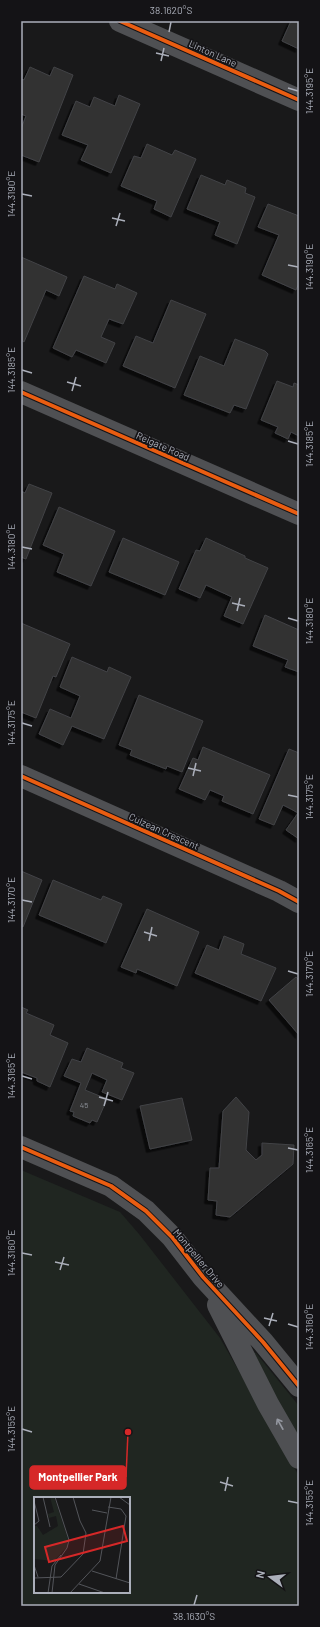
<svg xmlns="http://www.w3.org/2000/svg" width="320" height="1627" font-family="Barlow,sans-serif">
<defs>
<filter id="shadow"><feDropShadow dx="-3.5" dy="3.5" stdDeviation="0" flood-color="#0009"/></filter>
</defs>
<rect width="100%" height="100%" fill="#19191a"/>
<path fill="#202621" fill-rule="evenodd" d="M 21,1170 L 120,1212 L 139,1234 L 220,1338 L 299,1476 L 299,1606 L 21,1606 ZM 35,1498 L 129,1498 L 129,1592 L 35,1592 Z
M 252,1352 L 256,1353 L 299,1406 L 299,1438 L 251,1355 Z"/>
<path fill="#313132" stroke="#424346" filter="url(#shadow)" d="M 291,21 L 299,21 L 299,49 L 282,41 Z
M 30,67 L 50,76 L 54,67 L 73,75 L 39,162 L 21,155 L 21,129 L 26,116 L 21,114 L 21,79 L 24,80 Z
M 119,95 L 140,104 L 111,173 L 81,160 L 88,145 L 62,135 L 76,101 L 90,107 L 94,97 L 115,106 Z
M 147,144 L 172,155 L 175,150 L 196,159 L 171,217 L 154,209 L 157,201 L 121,186 L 134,156 L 141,158 Z
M 201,175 L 225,185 L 227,180 L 246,188 L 245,193 L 255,197 L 237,244 L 215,235 L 220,222 L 187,209 Z
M 268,204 L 299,216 L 299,283 L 296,290 L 262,275 L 279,235 L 258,227 Z
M 21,257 L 67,277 L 59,296 L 46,290 L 24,342 L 21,340 Z
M 84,276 L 115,289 L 117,284 L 137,293 L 123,324 L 109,319 L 101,337 L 115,343 L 106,363 L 76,350 L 72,357 L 53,348 Z
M 171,300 L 206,314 L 175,388 L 123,366 L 136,336 L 153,343 Z
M 235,339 L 265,351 L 268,354 L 246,409 L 234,405 L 230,413 L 184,395 L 200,356 L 224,366 Z
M 277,381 L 293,387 L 294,383 L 299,385 L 299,436 L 291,432 L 288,439 L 275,433 L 278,427 L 261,420 Z
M 29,484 L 52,493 L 26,559 L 21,557 L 21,491 L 25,493 Z
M 59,507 L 115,531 L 91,586 L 57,572 L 64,554 L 43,545 Z
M 123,538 L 179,562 L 165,595 L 109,572 Z
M 206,538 L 245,556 L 245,558 L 268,568 L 243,624 L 224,616 L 232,597 L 206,585 L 200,598 L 179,589 L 196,550 L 200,551 Z
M 265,615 L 299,630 L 299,672 L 285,667 L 288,660 L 253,646 Z
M 21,623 L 70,644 L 56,677 L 53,676 L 36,718 L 21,712 Z
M 72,657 L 107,672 L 109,667 L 131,677 L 104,739 L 72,726 L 63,745 L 39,734 L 50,709 L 71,718 L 80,696 L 60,687 Z
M 139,695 L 203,721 L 182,772 L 167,766 L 166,769 L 130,755 L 132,750 L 119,745 Z
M 203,747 L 270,775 L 253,814 L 222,801 L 224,796 L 210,790 L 205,800 L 179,789 L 193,758 L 198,760 Z
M 289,749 L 299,753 L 299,839 L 286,830 L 298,813 L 291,809 L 283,805 L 274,825 L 259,819 Z
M 21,871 L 42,880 L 23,927 L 21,926 Z
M 53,880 L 101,900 L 103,896 L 122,904 L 106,943 L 39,915 Z
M 147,909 L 199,932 L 177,986 L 137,969 L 136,973 L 121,967 Z
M 224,936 L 244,944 L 241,954 L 276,968 L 261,1001 L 195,973 L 207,945 L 219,950 Z
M 296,977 L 299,980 L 299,1035 L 269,1000 Z
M 21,1007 L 28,1010 L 26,1013 L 54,1025 L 50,1035 L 68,1043 L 50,1087 L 37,1081 L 37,1078 L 21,1072 Z
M 87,1048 L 123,1063 L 121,1068 L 134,1073 L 122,1100 L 102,1092 L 107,1080 L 92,1073 L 85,1090 L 107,1099 L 97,1122 L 92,1120 L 90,1123 L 73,1116 L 74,1112 L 70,1111 L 81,1083 L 64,1076 L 72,1059 L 81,1062 Z
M 236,1097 L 249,1112 L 246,1150 L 256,1160 L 262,1155 L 262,1143 L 294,1145 L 293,1164 L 230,1217 L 216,1215 L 217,1201 L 208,1200 L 210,1168 L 219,1168 L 223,1111 Z
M 182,1098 L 192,1140 L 150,1149 L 140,1106 Z"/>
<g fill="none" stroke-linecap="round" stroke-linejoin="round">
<path stroke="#4f5053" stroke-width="22" d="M 120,21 L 299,100
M 21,392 L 299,514
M 21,776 L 279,891 L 299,902
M 21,1147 L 111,1186 L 146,1211 L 172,1237 L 203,1277 L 263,1342 L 299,1386
M 218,1305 L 268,1404 L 299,1458"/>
<g stroke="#141316" stroke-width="6">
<path id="cycleway" d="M 120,21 L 299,100
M 21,392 L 299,514
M 21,776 L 279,891 L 299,902
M 21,1147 L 111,1186 L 146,1211 L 172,1237 L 203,1277 L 263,1342 L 299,1386"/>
</g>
<use href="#cycleway" stroke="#e95d12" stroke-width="4"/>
</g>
<defs><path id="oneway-shaft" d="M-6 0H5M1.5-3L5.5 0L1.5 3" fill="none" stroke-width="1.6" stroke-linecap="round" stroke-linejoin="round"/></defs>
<use stroke="#9497a0" href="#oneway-shaft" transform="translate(280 1424) rotate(-119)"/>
<path fill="none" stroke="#abafba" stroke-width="1.5" d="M 169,32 L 171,22M 156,53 L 169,56M 161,61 L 164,48M 288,88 L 298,91M 22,194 L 32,196M 112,218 L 125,221M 116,226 L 120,213M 288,265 L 298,267M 22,370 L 32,373M 67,382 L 81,386M 72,391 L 76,377M 288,441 L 298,444M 22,547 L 32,549M 232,603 L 245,606M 237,611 L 240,598M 288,618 L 298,621M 22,723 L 32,726M 188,768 L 201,771M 193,776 L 196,763M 288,795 L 298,797M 22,900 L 32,902M 144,932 L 157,936M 149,941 L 152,927M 288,971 L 298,974M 22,1076 L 32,1079M 99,1097 L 113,1101M 104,1106 L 108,1092M 288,1148 L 298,1150M 22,1253 L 32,1255M 55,1262 L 69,1265M 60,1270 L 64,1257M 264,1318 L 277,1321M 288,1324 L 298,1327M 269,1326 L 273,1313M 22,1429 L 32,1432M 220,1482 L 233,1486M 225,1491 L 228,1477M 288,1501 L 298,1503M 194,1605 L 197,1595"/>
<g text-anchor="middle" stroke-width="3.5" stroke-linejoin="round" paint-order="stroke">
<g font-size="8" fill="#8c9098">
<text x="84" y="1108">45</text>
</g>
<g font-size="10" fill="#abafba" stroke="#141316">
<text transform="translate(213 53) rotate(24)" y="4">Linton Lane</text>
<text transform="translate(163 446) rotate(24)" y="4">Reigate Road</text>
<text transform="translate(164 831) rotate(24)" y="4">Culzean Crescent</text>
<text transform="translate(199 1258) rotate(50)" y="4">Montpellier Drive</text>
</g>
</g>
<g transform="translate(34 1497)">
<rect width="96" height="96" fill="#19191a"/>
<path d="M 16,0 L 20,0 L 34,42 L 33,50 L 20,64 L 0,62 L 0,29 L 3,29 L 9,38 L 24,29 L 22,19 L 15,21 L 14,17 L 20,15 Z" fill="#202621"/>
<path fill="none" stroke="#53555a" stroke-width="1" d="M 9,0 L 16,30M 85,0 L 96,8M 0,4 L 5,24 L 0,28M 74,10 L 87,12 L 92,19 L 82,82M 58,13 L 73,16M 0,68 L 4,80M 58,74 L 96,86M 0,81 L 27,80 L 49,57 L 52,36 L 46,24 L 39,0M 45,87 L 71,96M 14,96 L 18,69 L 27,58M 18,96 L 21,68 L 33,51 L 35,43 L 21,0M 36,96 L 66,64 L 77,0"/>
<path fill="#d62828" fill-opacity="0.15" stroke="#d62828" stroke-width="2" d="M 89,29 L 93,44 L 15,65 L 11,50 Z"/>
<rect width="96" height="96" fill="none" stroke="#abafba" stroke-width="2"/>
</g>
<path fill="none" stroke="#d62828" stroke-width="1.5" d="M128 1432L126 1477"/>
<circle fill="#d62828" stroke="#141316" stroke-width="1.5" cx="128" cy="1432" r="4"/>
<rect fill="#d62828" stroke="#d62828" stroke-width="1.5" x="30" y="1466" width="96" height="23" rx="4"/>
<g font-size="11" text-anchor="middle" font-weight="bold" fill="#fff">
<text x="78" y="1481">Montpellier Park</text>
</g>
<rect width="320" height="1627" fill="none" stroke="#141316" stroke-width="44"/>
<g transform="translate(270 1577) rotate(285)" stroke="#141316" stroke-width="3" paint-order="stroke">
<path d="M0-3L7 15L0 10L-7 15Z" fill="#abafba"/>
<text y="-6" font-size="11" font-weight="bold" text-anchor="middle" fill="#abafba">N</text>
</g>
<rect x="22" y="22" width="276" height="1583" fill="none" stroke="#abafba" stroke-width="1.5"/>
<g font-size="10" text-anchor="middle" fill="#abafba">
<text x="171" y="14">38.1620°S</text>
<text transform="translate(309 91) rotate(-90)" y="4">144.3195°E</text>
<text transform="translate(11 194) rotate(-90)" y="4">144.3190°E</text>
<text transform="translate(309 267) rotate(-90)" y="4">144.3190°E</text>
<text transform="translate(11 370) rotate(-90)" y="4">144.3185°E</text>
<text transform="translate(309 444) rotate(-90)" y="4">144.3185°E</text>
<text transform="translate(11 547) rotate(-90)" y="4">144.3180°E</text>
<text transform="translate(309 621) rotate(-90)" y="4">144.3180°E</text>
<text transform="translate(11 723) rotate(-90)" y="4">144.3175°E</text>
<text transform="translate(309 797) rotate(-90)" y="4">144.3175°E</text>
<text transform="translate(11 900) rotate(-90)" y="4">144.3170°E</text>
<text transform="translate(309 974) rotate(-90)" y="4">144.3170°E</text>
<text transform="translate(11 1076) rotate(-90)" y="4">144.3165°E</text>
<text transform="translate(309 1150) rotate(-90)" y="4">144.3165°E</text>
<text transform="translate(11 1253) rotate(-90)" y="4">144.3160°E</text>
<text transform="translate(309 1327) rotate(-90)" y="4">144.3160°E</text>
<text transform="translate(11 1429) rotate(-90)" y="4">144.3155°E</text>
<text transform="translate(309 1503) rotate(-90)" y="4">144.3155°E</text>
<text x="194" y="1620">38.1630°S</text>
</g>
</svg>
